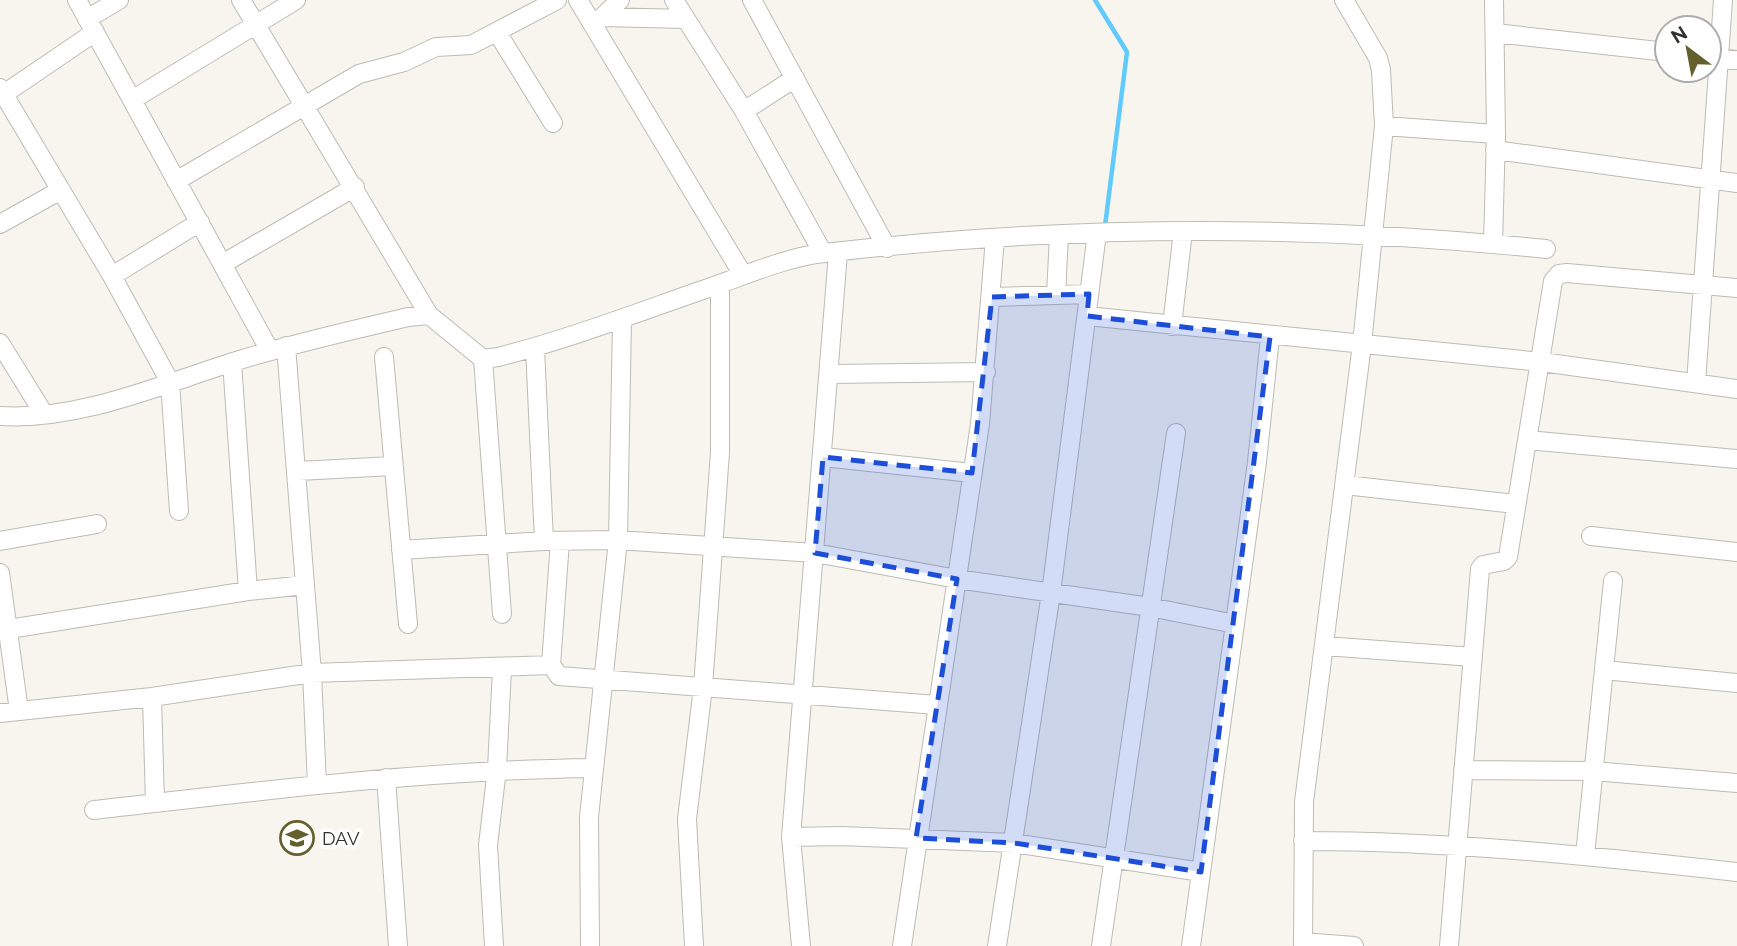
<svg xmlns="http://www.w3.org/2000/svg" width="1737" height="946" font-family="Raleway,sans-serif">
<rect width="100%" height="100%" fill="#f8f5ee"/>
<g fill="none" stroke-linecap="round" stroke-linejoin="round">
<path stroke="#5fcafb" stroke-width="4.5" d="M 1095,0 L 1127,52 L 1105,226"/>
<g stroke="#bdbbb4" stroke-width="20">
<path id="minor" d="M 77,0 L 270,351
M 241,0 L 429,315
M 578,0 L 743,275
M 674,0 L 744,111 L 823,253
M 752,0 L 887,248
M 602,17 L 686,19
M 87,19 L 119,0
M 598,21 L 620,0
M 497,32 L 553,123
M 1495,33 L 1667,52
M 1709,57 L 1737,60
M 0,88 L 112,276 L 170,382 L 179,511
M 4,94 L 95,32
M 132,100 L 296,0
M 744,111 L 795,78
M 1384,126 L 1496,134
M 1495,150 L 1737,183
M 176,181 L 359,74 L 404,62 L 436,47 L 471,45 L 557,0
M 0,224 L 61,190
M 1493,244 L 1496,134 L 1494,0
M 224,263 L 355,187
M 112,276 L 200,222
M 1056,295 L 1059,235
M 992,297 L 1089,294
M 1087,316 L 1542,362 L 1737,389
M 1172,326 L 1183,231
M 0,343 L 44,414
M 286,346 L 312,673 L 317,785
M 535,348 L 544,541
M 384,357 L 408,624
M 483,359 L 502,614
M 232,362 L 248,591
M 830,374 L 986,372
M 1696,383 L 1723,0
M 0,416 C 78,421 160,385 233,362 C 290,344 349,331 408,317 L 429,315 L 483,359 L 498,357 C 573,338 644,310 717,285 C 751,273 788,257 824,253 C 1063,225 1307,224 1546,249
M 1527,440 L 1737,459
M 823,457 L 972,473
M 298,471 L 393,466
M 1345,485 L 1515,504
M 1591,536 L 1737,552
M 0,541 L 97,524
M 560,541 L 551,665 L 559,676 L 937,705
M 401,550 L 544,541 L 618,540 L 815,553 L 957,579 L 1150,607 L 1235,624
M 0,573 L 19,711
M 9,629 L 248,591 L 305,585
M 1325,646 L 1473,657
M 1604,670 L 1737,683
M 152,697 L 155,803
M 0,713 L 152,697 L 312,673 L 551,665
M 1463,770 L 1593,771 L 1737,783
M 386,778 L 398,946
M 94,810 C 260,791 425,770 593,768
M 791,837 L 841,836 L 1014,843 L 1201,872
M 1303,841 C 1449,841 1593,856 1737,872
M 1585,855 L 1613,581
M 1303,942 L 1354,946
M 494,946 L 488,845 L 497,769 L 502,669
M 590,946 L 589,817 L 618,540 L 622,320
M 694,946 L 687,819 L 703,687 L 720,452 L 720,284
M 801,946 L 791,837 L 838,253
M 902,946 L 980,424 L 995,238
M 997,946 L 1051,593 L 1097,233
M 1101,946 L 1176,433
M 1191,946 L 1257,462 L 1270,337
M 1303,946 L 1304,802 L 1362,344 L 1384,126 L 1381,70 L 1378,58 L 1344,0
M 1449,946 L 1480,569 L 1483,565 L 1504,561 L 1508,557 L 1553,281 L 1559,274 L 1567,273 L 1737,288"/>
</g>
<use href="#minor" stroke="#fff" stroke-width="18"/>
</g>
<path fill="#1d4ed8" fill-opacity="0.2" stroke="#1d4ed8" stroke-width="5" stroke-dasharray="14 9" stroke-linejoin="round" d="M 1089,294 L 1087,316 L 1270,337 L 1201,872 L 1014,843 L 916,838 L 957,579 L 815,553 L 823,457 L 972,473 L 992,297 Z"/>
<defs>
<g id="school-ring" transform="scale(1.75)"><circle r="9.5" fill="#fff" stroke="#63602d" stroke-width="1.5"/><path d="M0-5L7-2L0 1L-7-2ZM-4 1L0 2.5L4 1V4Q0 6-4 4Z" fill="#63602d"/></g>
</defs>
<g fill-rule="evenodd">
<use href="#school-ring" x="297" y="838"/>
</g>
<g text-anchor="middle" stroke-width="7" stroke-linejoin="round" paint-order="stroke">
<g font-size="19" fill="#31302d" stroke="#fff" text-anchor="start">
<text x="322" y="845">DAV</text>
</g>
</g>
<g transform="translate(1688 49) rotate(328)"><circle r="33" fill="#ffffff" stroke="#adacab" stroke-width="2"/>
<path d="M0-5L12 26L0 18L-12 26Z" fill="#63602d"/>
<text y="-10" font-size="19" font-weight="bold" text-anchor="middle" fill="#31302d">N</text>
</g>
</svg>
